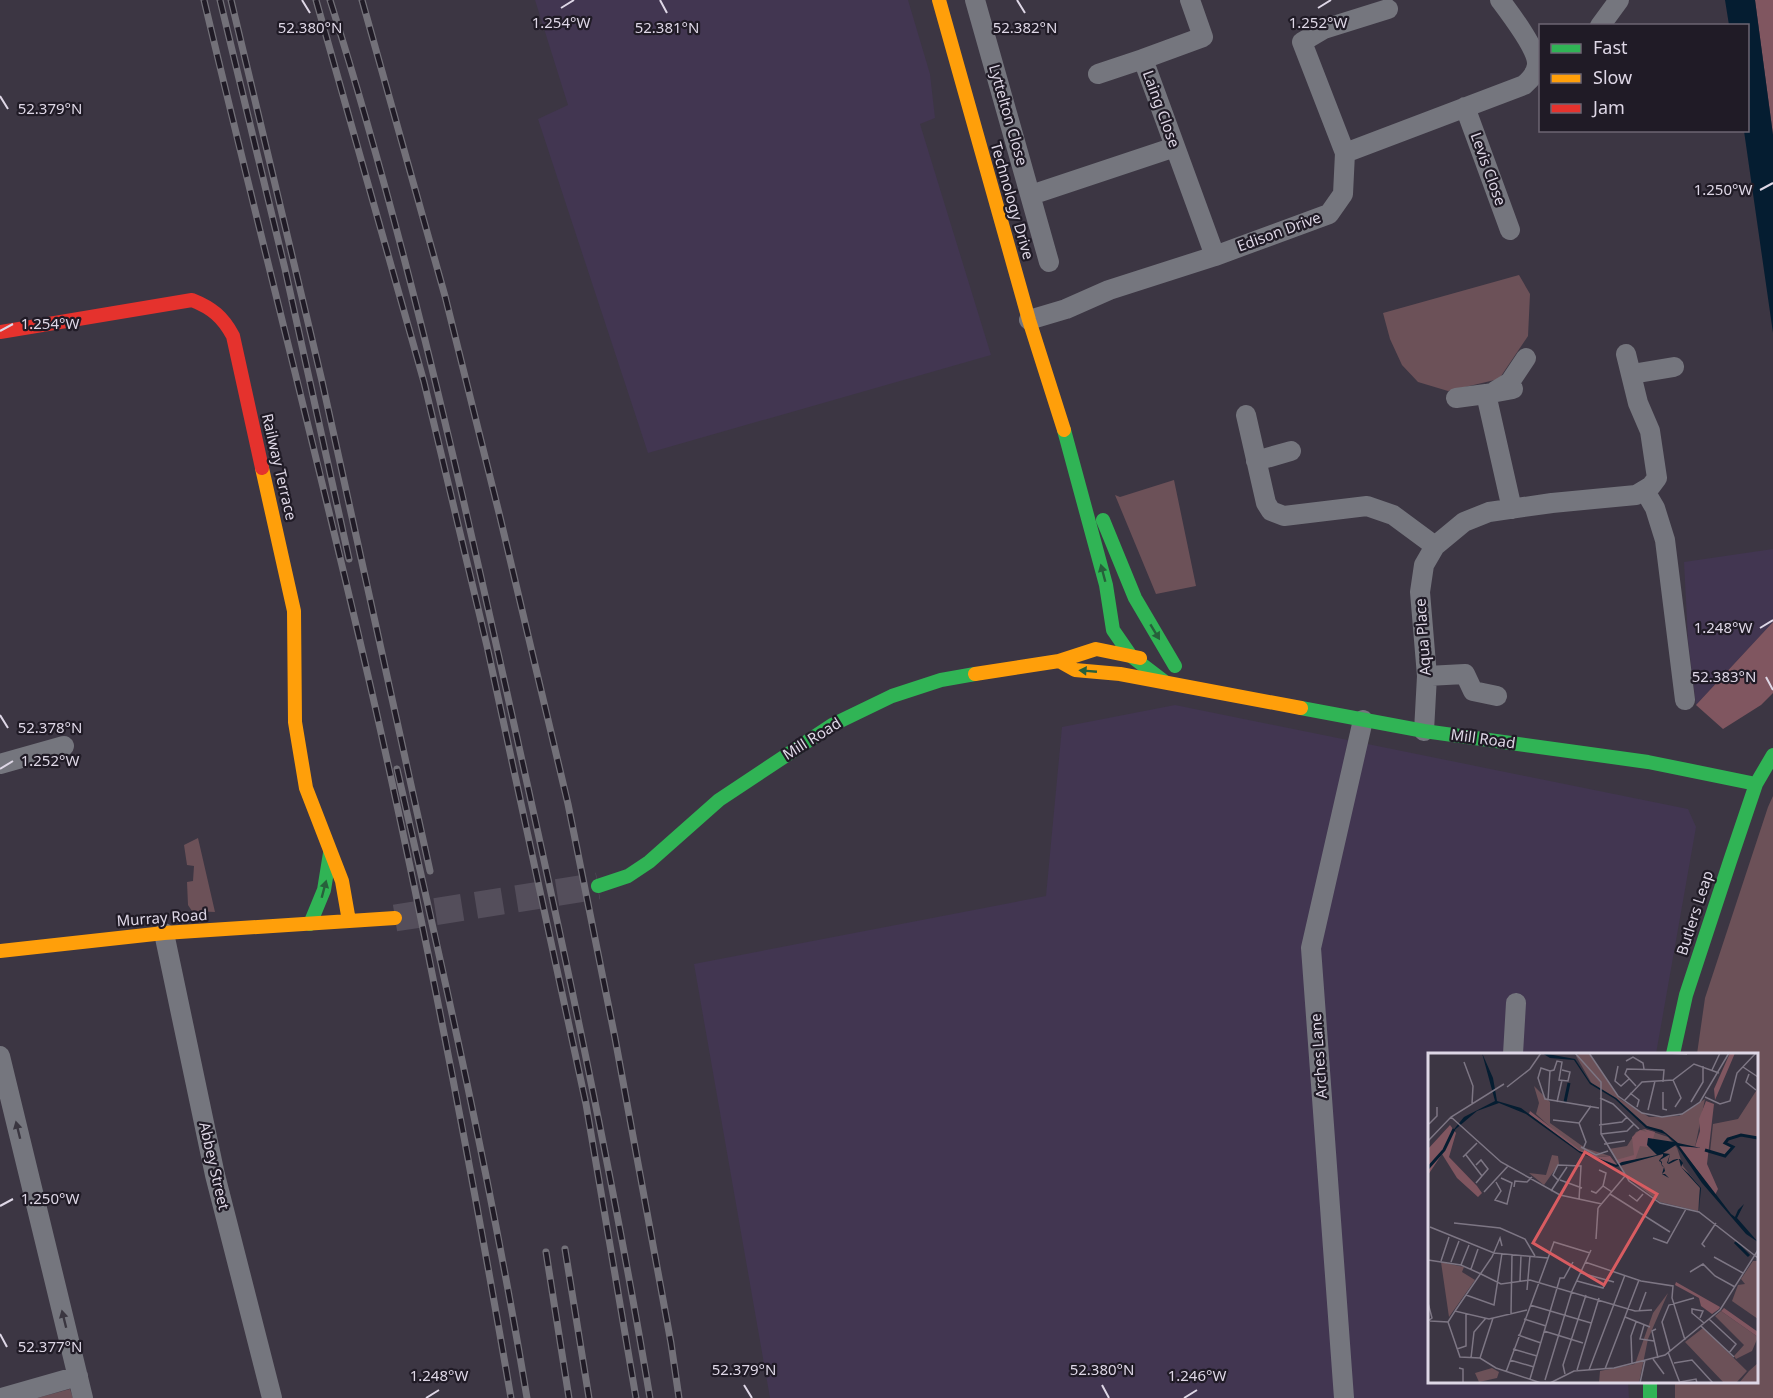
<svg xmlns="http://www.w3.org/2000/svg" width="1773" height="1398" font-family="'Noto Sans',sans-serif">
<rect width="100%" height="100%" fill="#3c3643"/>
<path fill="#423651" d="M 535,0 L 908,0 L 930,74 L 935,118 L 920,124 L 991,355 L 648,453 L 538,119 L 568,105 Z
M 1773,549 L 1773,622 L 1696,705 L 1688,640 L 1684,562 Z
M 1175,705 L 1688,809 L 1696,827 L 1656,1054 L 1430,1054 L 1430,1382 L 1628,1382 L 1629,1398 L 770,1398 L 694,964 L 1046,896 L 1062,727 Z"/>
<path fill="#6c5158" d="M 1519,275 L 1530,294 L 1528,336 L 1499,379 L 1448,391 L 1418,382 L 1402,365 L 1390,339 L 1383,313 Z
M 1174,480 L 1196,586 L 1156,594 L 1115,495 L 1120,497 Z
M 1773,796 L 1773,1398 L 1675,1398 L 1675,1382 L 1756,1382 L 1756,1054 L 1697,1054 L 1705,998 L 1768,807 Z
M 198,838 L 215,912 L 192,911 L 188,905 L 187,882 L 193,881 L 194,866 L 187,865 L 184,845 Z
M 70,1389 L 73,1398 L 37,1398 Z"/>
<path fill="#805660" d="M 1755,0 L 1773,0 L 1773,135 Z
M 1773,622 L 1773,693 L 1761,705 L 1723,729 L 1696,705 Z"/>
<path fill="#051d31" d="M 1725,0 L 1755,0 L 1773,135 L 1773,333 L 1744,131 L 1748,130 L 1748,26 L 1729,25 Z"/>
<g fill="none" stroke-linecap="round" stroke-linejoin="round">
<path stroke="#544e5b" stroke-width="27" stroke-dasharray="27 14" stroke-linecap="butt" d="M 395,918 L 598,886"/>
<path stroke="#75767e" stroke-width="20" d="M 975,0 L 1049,262
M 1190,0 L 1203,37 L 1143,59 L 1215,256
M 1600,26 L 1619,0
M 1098,74 L 1143,59
M 1465,107 L 1510,230
M 1345,153 L 1302,42 L 1324,29 L 1388,9
M 1031,195 L 1175,147
M 1029,320 L 1066,309 L 1109,290 L 1215,256 L 1329,214 L 1343,194 L 1345,153 L 1524,85 C 1530,80 1536,73 1537,65 C 1538,50 1509,12 1500,0
M 1632,374 L 1674,367
M 1495,391 L 1510,382 L 1526,358
M 1456,398 L 1486,394
M 1246,415 L 1266,503 L 1271,511 L 1284,516 L 1367,506 L 1393,515 L 1435,546 L 1424,565 L 1420,592 L 1427,676 L 1424,731
M 1256,461 L 1291,451
M 1645,491 L 1655,508 L 1665,540 L 1685,700
M 1512,509 L 1486,394 L 1513,389
M 1435,546 L 1464,522 L 1489,512 L 1552,503 L 1636,495 L 1651,486 L 1657,478 L 1650,431 L 1638,403 L 1626,354
M 1427,676 L 1465,674 L 1473,691 L 1497,696
M 0,764 L 64,746
M 164,933 L 215,1175 L 272,1398
M 1513,1054 L 1516,1003
M 0,1056 L 83,1398
M 1,1398 L 78,1376
M 1344,1398 L 1311,948 L 1363,720"/>
<path stroke="#30b455" stroke-width="14" d="M 1064,430 L 1106,585 L 1113,630 L 1131,656 L 1165,682
M 1103,520 L 1135,598 L 1175,666
M 1301,708 L 1424,731 L 1648,762 L 1756,784
M 598,886 L 628,876 L 649,862 L 719,800 L 832,725 L 892,696 L 941,680 L 975,674
M 310,924 L 324,890 L 330,853
M 1673,1054 L 1686,995 L 1730,861 L 1756,784 L 1773,755
M 1650,1382 L 1650,1398"/>
<path stroke="#ff9f0a" stroke-width="14" d="M 939,0 L 1029,320 L 1064,430
M 262,468 L 294,611 L 295,722 L 306,788 L 342,881 L 349,921
M 1059,661 L 1075,670 L 1120,674 L 1301,708
M 975,674 L 1059,661 L 1096,649 L 1140,658
M 0,951 L 164,933 L 395,918"/>
<path stroke="#e5322d" stroke-width="14" d="M 0,332 L 192,300 C 212,308 223,317 233,336 L 262,468"/>
<g stroke="#737179" stroke-width="7">
<path id="rail" d="M 204,0 C 260,236 321,470 375,706 C 427,935 471,1166 511,1398
M 220,0 L 285,269 L 349,559
M 231,0 L 322,381 L 430,871
M 316,0 L 424,382 L 487,646 L 586,1104 L 636,1398
M 330,0 C 401,224 454,455 505,684 C 558,921 610,1159 650,1398
M 362,0 L 445,296 L 500,517 L 568,804 L 615,1038 L 671,1343 L 679,1398
M 397,769 C 445,978 492,1187 527,1398
M 565,1249 L 589,1398
M 546,1252 L 569,1398"/>
</g>
<use href="#rail" stroke="#201b26" stroke-width="4.5" stroke-dasharray="14" stroke-linecap="butt"/>
</g>
<defs><path id="oneway-solid" d="M-6-.8H1V-3.2L6.5 0L1 3.2V.8H-6Z" transform="scale(1.5)"/></defs>
<g fill="#27603b">
<use href="#oneway-solid" transform="translate(1103 573) rotate(-105)"/>
<use href="#oneway-solid" transform="translate(1155 632) rotate(59)"/>
<use href="#oneway-solid" transform="translate(1088 671) rotate(-175)"/>
<use href="#oneway-solid" transform="translate(324 889) rotate(-75)"/>
</g>
<g fill="#3a3640">
<use href="#oneway-solid" transform="translate(18 1130) rotate(-104)"/>
<use href="#oneway-solid" transform="translate(64 1319) rotate(-104)"/>
</g>
<path fill="none" stroke="#ded7e6" stroke-width="2" d="M 302,0 L 310,13M 660,0 L 667,13M 1017,0 L 1025,13M 561,8 L 574,0M 1318,8 L 1331,0M 0,96 L 8,109M 1760,190 L 1773,183M 0,331 L 13,324M 1760,628 L 1773,620M 1766,677 L 1773,690M 0,715 L 8,728M 0,769 L 13,761M 0,1206 L 13,1199M 0,1334 L 7,1347M 744,1385 L 752,1398M 1102,1385 L 1109,1398M 426,1398 L 439,1390M 1184,1398 L 1197,1390"/>
<g text-anchor="middle" stroke-width="4.5" stroke-linejoin="round" paint-order="stroke">
<g font-size="15" fill="#ded7e6" stroke="#201b26">
<text transform="translate(1161 109) rotate(70)" y="5">Laing Close</text>
<text transform="translate(1008 115) rotate(74)" y="5">Lyttelton Close</text>
<text transform="translate(1488 169) rotate(70)" y="5">Levis Close</text>
<text transform="translate(1012 201) rotate(74)" y="5">Technology Drive</text>
<text transform="translate(1279 232) rotate(-20)" y="5">Edison Drive</text>
<text transform="translate(279 467) rotate(77)" y="5">Railway Terrace</text>
<text transform="translate(1423 637) rotate(-94)" y="5">Aqua Place</text>
<text transform="translate(812 739) rotate(-32)" y="5">Mill Road</text>
<text transform="translate(1483 739) rotate(8)" y="5">Mill Road</text>
<text transform="translate(1695 913) rotate(-72)" y="5">Butlers Leap</text>
<text transform="translate(162 918) rotate(-4)" y="5">Murray Road</text>
<text transform="translate(1319 1056) rotate(-94)" y="5">Arches Lane</text>
<text transform="translate(214 1166) rotate(77)" y="5">Abbey Street</text>
</g>
</g>
<g transform="translate(1428 1053)">
<rect width="330" height="330" fill="#3c3643"/>
<path d="M 153,0 L 161,0 L 192,46 L 221,64 L 251,63 L 277,46 L 267,94 L 250,91 L 238,80 L 219,73 L 188,45 L 164,31 L 148,3 ZM 106,33 L 122,49 L 122,70 L 157,95 L 182,103 L 172,104 L 151,97 L 129,80 L 108,61 L 111,50 ZM 330,35 L 330,85 L 313,82 L 300,86 L 298,90 L 305,94 L 296,103 L 282,99 L 285,71 L 310,66 ZM 216,76 L 240,84 L 249,95 L 255,113 L 272,134 L 270,158 L 232,149 L 198,123 L 181,96 L 199,93 L 208,79 ZM 124,102 L 130,103 L 131,111 L 116,132 L 101,120 L 118,122 ZM 325,208 L 330,208 L 330,266 L 304,248 L 310,232 L 317,231 L 313,226 ZM 13,209 L 36,214 L 34,219 L 47,227 L 21,264 ZM 240,240 L 220,286 L 211,330 L 171,330 L 172,318 L 207,311 L 225,260 ZM 293,258 L 330,284 L 324,298 L 308,306 L 306,303 L 316,292 L 287,263 ZM 275,275 L 319,318 L 308,330 L 296,330 L 257,289 ZM 330,310 L 330,330 L 311,330 L 321,318 ZM 64,315 L 71,319 L 69,325 L 51,329 L 47,320 Z" fill="#6c5158"/>
<path d="M 302,0 L 307,0 L 287,47 L 286,36 ZM 278,48 L 286,51 L 279,111 L 290,136 L 287,142 L 250,91 L 267,94 L 272,78 L 271,66 ZM 102,58 L 152,97 L 172,104 L 182,103 L 189,112 L 151,98 L 101,61 ZM 22,72 L 28,80 L 21,104 L 49,133 L 54,140 L 50,144 L 29,125 L 14,101 L 0,122 L 0,96 ZM 216,76 L 227,79 L 225,86 L 220,85 L 220,94 L 212,93 L 207,107 L 191,111 L 188,107 L 206,102 L 204,84 L 212,77 L 219,79 ZM 248,229 L 292,254 L 291,256 L 284,261 L 273,253 L 271,245 L 247,232 ZM 296,255 L 330,279 L 330,284 L 293,258 Z" fill="#805660"/>
<path d="M 54,0 L 65,25 L 69,48 L 93,55 L 151,98 L 188,112 L 194,109 L 229,102 L 219,92 L 220,85 L 246,89 L 237,81 L 218,75 L 187,46 L 162,31 L 146,7 L 122,5 L 114,0 L 147,6 L 162,29 L 188,45 L 219,73 L 234,77 L 250,90 L 273,95 L 251,93 L 303,161 L 307,164 L 310,157 L 316,151 L 309,165 L 330,189 L 318,181 L 274,130 L 248,92 L 235,100 L 242,101 L 240,110 L 245,107 L 249,106 L 252,106 L 255,110 L 253,114 L 261,121 L 273,135 L 271,157 L 272,135 L 253,114 L 251,106 L 241,111 L 239,110 L 242,101 L 232,107 L 234,109 L 234,112 L 236,114 L 237,118 L 234,121 L 237,121 L 241,125 L 240,132 L 241,125 L 234,121 L 236,114 L 234,113 L 233,109 L 231,108 L 232,106 L 235,103 L 235,101 L 188,114 L 152,100 L 98,61 L 71,50 L 49,58 L 23,80 L 36,64 L 67,48 Z" fill="#051d31"/>
<path fill="none" stroke="#051d31" stroke-width="3" d="M 137,49 L 141,30M 277,97 L 297,103 L 305,94 L 297,90 L 300,86 L 313,82 L 330,85M 0,115 L 16,97 L 26,76M 307,189 L 321,203"/>
<path fill="none" stroke="#7d7684" stroke-width="1.5" d="M 147,0 L 173,29 L 173,81 L 201,128 L 232,150 L 271,159 L 330,205M 161,0 L 190,43 L 214,60 L 234,64 L 254,61 L 272,49 L 301,0M 239,0 L 259,1M 198,8 L 205,4 L 215,10 L 216,16M 36,9 L 45,33 L 44,51M 190,13 L 187,28 L 193,33 L 201,26M 315,14 L 330,24M 284,17 L 292,0M 122,18 L 113,15 L 110,25 L 117,46 L 171,55M 122,18 L 126,17 L 129,8 L 134,9 L 131,27 L 140,28 L 142,19 L 134,17M 321,21 L 318,29 L 328,37M 245,27 L 253,45 L 247,54M 208,33 L 197,21 L 199,16 L 236,17 L 235,29M 79,34 L 102,16 L 113,0M 235,39 L 235,56 L 239,57M 202,40 L 211,47 L 209,54M 277,44 L 292,51 L 302,48 L 309,20 L 328,0M 172,45 L 185,51 L 211,76M 120,47 L 122,18M 196,48 L 214,29 L 245,27 L 266,11 L 291,20M 129,49 L 134,27M 263,49 L 275,29 L 275,13M 220,57 L 227,28M 23,64 L 73,109 L 132,142 L 174,151M 125,67 L 151,70M 1,71 L 9,63 L 9,54M 171,72 L 194,69 L 199,64M 173,81 L 199,78 L 206,71M 0,88 L 23,64 L 76,31M 176,91 L 197,88M 153,94 L 168,102 L 180,98M 155,96 L 158,89 L 151,70 L 163,53M 38,102 L 54,123M 35,104 L 49,90M 48,112 L 53,107 L 60,116 L 48,130M 171,117 L 178,120 L 175,133M 132,127 L 154,135M 131,128 L 125,122 L 130,112 L 153,113 L 151,147M 68,129 L 73,138 L 67,147 L 79,151 L 84,130 L 73,125M 86,134 L 87,128 L 99,129 L 104,124M 123,138 L 139,114M 163,138 L 168,140 L 175,133 L 184,139M 56,139 L 80,113M 182,141 L 242,179M 201,142 L 209,148 L 215,141M 170,155 L 197,123M 0,156 L 0,208M 26,170 L 72,175 L 97,186 L 107,203M 2,174 L 66,200 L 120,205M 225,185 L 239,190 L 258,156M 168,186 L 170,155M 277,194 L 274,191 L 288,170M 286,204 L 315,220M 0,207 L 33,212 L 53,221M 13,208 L 21,184M 23,209 L 31,188M 157,209 L 213,228 L 245,233 L 244,245 L 257,287M 33,212 L 41,192M 43,216 L 50,196M 262,219 L 275,211 L 287,223 L 307,234M 153,220 L 186,229M 53,221 L 73,231 L 102,227 L 207,258 L 224,257M 92,228 L 93,202M 149,228 L 175,235 L 178,227M 99,237 L 102,203M 38,242 L 66,252 L 74,200M 0,250 L 4,265 L 0,268M 102,252 L 163,270M 27,258 L 64,204 L 72,185 L 74,193M 211,258 L 218,239M 83,261 L 84,201M 197,264 L 222,274M 272,265 L 275,258 L 264,256 L 264,260 L 276,270M 96,266 L 118,273M 281,266 L 308,291 L 301,300M 2,268 L 20,269 L 32,304 L 52,305 L 68,315 L 113,330M 20,269 L 27,258 L 61,266 L 99,257M 216,272 L 212,286 L 226,288M 273,273 L 306,304M 228,276 L 224,278 L 230,305M 116,278 L 155,290M 90,282 L 113,290M 29,296 L 38,293 L 38,261M 85,296 L 109,303M 242,298 L 234,269 L 241,252 L 266,245M 240,299 L 252,330M 43,305 L 46,279 L 58,265M 52,305 L 65,265M 225,306 L 236,321M 82,307 L 106,314M 246,310 L 264,307 L 285,330M 204,311 L 203,283 L 208,269M 31,315 L 35,316 L 35,330M 177,316 L 211,227M 149,317 L 171,245M 161,317 L 197,222M 78,319 L 126,189 L 162,200M 137,321 L 135,312 L 158,242M 102,326 L 132,225 L 136,225 L 145,209M 117,327 L 144,238 L 163,197M 252,329 L 268,326 L 269,330M 122,330 L 146,318 L 186,315 L 237,302 L 292,257 L 330,197M 212,330 L 217,307"/>
<path fill="#d85c61" fill-opacity="0.15" stroke="#d85c61" stroke-width="3" d="M 157,99 L 229,141 L 176,232 L 105,190 Z"/>
<rect width="330" height="330" fill="none" stroke="#ded7e6" stroke-width="3"/>
</g>
<g font-size="15" text-anchor="middle" fill="#ded7e6" stroke="#201b26" stroke-width="4.5" stroke-linejoin="round" paint-order="stroke">
<text x="561" y="28">1.254°W</text>
<text x="1318" y="28">1.252°W</text>
<text x="310" y="33">52.380°N</text>
<text x="667" y="33">52.381°N</text>
<text x="1025" y="33">52.382°N</text>
<text x="50" y="114">52.379°N</text>
<text x="1723" y="195">1.250°W</text>
<text x="50" y="329">1.254°W</text>
<text x="1723" y="633">1.248°W</text>
<text x="1724" y="682">52.383°N</text>
<text x="50" y="733">52.378°N</text>
<text x="50" y="766">1.252°W</text>
<text x="50" y="1204">1.250°W</text>
<text x="50" y="1352">52.377°N</text>
<text x="744" y="1375">52.379°N</text>
<text x="1102" y="1375">52.380°N</text>
<text x="439" y="1381">1.248°W</text>
<text x="1197" y="1381">1.246°W</text>
</g>
<rect x="1539" y="24" width="210" height="108" fill="#201b26" stroke="#6c6673" stroke-width="1.5"/>
<rect x="1551" y="44" width="30" height="9" fill="#30b455" stroke="#6c6673" stroke-width="1.5"/>
<text x="1593" y="54" font-size="18" fill="#ded7e6">Fast</text>
<rect x="1551" y="74" width="30" height="9" fill="#ff9f0a" stroke="#6c6673" stroke-width="1.5"/>
<text x="1593" y="84" font-size="18" fill="#ded7e6">Slow</text>
<rect x="1551" y="104" width="30" height="9" fill="#e5322d" stroke="#6c6673" stroke-width="1.5"/>
<text x="1593" y="114" font-size="18" fill="#ded7e6">Jam</text>
</svg>
